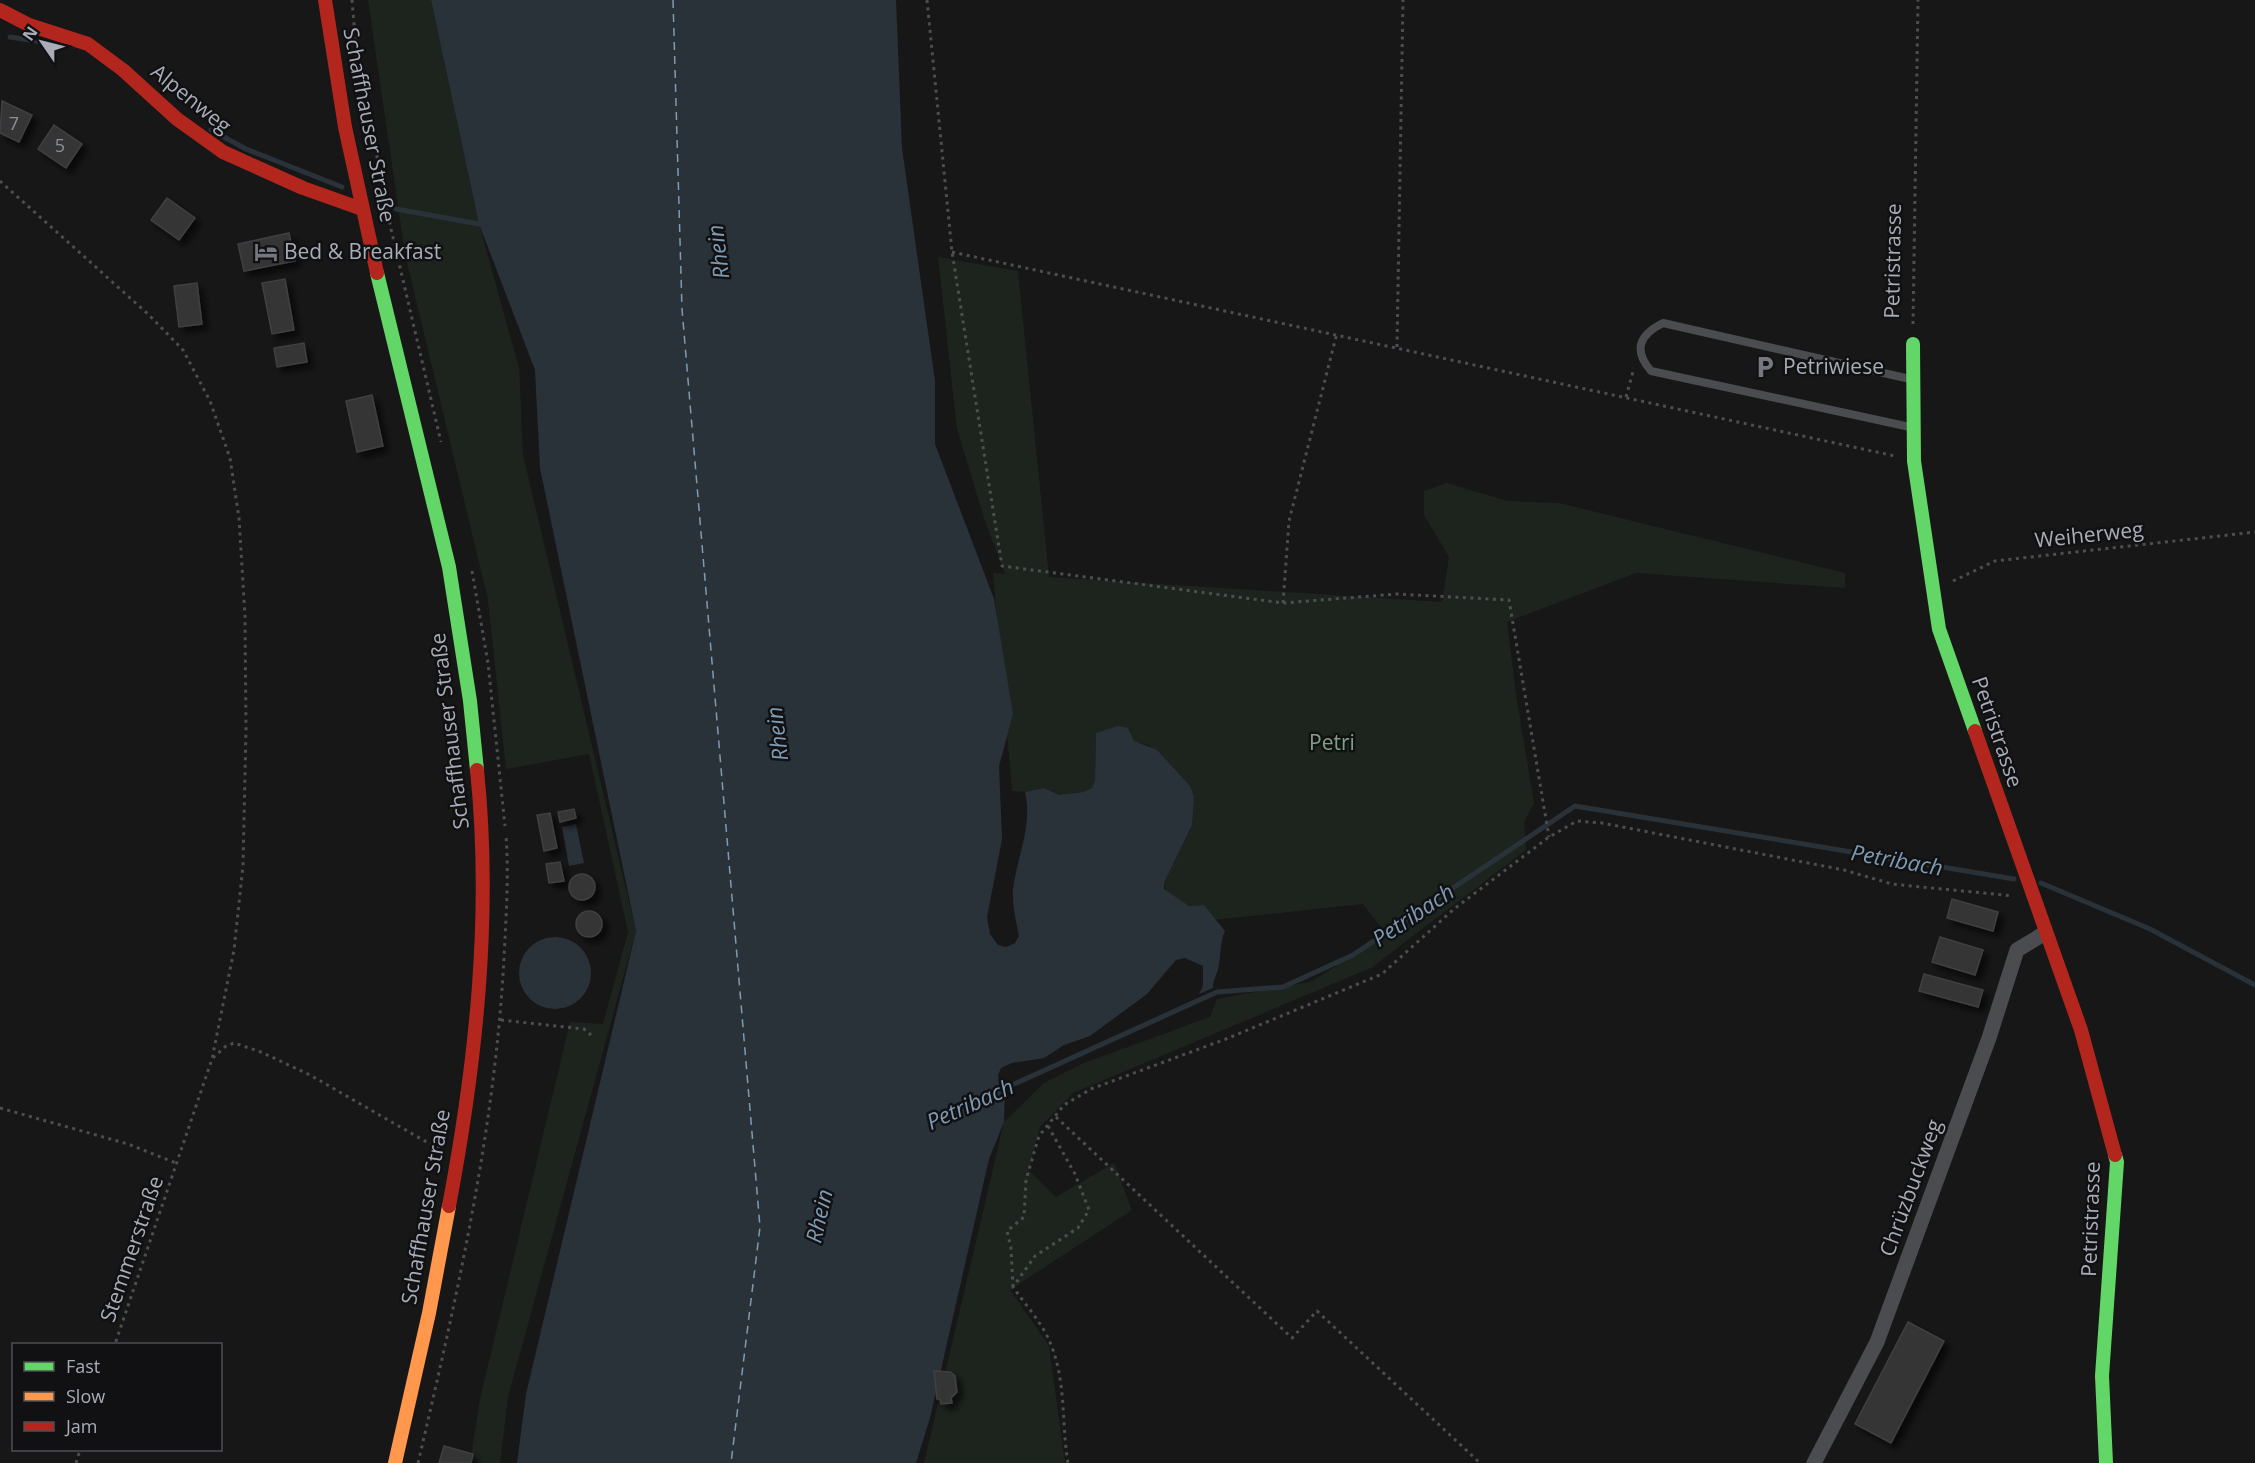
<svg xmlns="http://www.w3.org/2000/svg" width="2255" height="1463" font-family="'Open Sans',sans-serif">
<defs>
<filter id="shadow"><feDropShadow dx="5.5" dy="5.5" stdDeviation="3" flood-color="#0009"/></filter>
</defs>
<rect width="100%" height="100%" fill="#171717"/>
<path fill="#1d241e" d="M 368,0 L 431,0 L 479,224 L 519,368 L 523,455 L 636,931 L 508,1397 L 500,1463 L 470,1463 L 480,1399 L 570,1022 L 603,1024 L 628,932 L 589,754 L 506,769 L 488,600 L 405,254 Z
M 938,257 L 1018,271 L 1049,577 L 1442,602 L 1449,557 L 1424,515 L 1424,491 L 1447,483 L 1507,501 L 1559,503 L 1845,573 L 1845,588 L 1636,573 L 1507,622 L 1516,694 L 1534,803 L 1524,822 L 1526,850 L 1371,968 L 1073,1093 L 1040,1127 L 1029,1170 L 1056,1197 L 1114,1163 L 1132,1210 L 1010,1290 L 1049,1346 L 1065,1463 L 924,1463 L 1004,1122 L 1044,1083 L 1084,1063 L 1210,1017 L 1217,999 L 1310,982 L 1387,935 L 1363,904 L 1213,920 L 1204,905 L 1189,906 L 1166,893 L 1164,883 L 1192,825 L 1149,745 L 1096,734 L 1095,780 L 1092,788 L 1083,792 L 1059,795 L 1044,788 L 1025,792 L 1012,791 L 993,573 L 1005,574 L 984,518 L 957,429 Z"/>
<path fill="#2a3239" d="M 431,0 L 896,0 L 902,148 L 935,381 L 935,444 L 994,599 L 1013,714 L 999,766 L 1002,839 L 987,917 L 990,934 L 998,945 L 1006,947 L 1015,943 L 1019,936 C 1016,921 1012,905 1013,890 C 1017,856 1033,826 1025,792 L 1044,788 L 1059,795 L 1083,792 L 1092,788 L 1095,780 L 1096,733 L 1118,726 L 1128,728 L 1134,741 L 1157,750 L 1190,786 L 1194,797 L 1192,825 L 1164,883 L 1164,889 L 1189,906 L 1204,905 L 1225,931 C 1220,943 1221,952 1219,964 C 1218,973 1213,979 1213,988 L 1199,994 L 1203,986 L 1203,966 L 1185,958 L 1176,960 L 1147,994 L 1090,1036 L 1064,1045 L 1044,1058 L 1012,1063 L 1001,1068 L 998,1075 L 1000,1088 L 1005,1088 L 1004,1122 L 989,1159 L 930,1418 L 916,1463 L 517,1463 L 526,1394 L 636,931 L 540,468 L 535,370 L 479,224 Z
M 576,824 L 584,863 L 569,866 L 562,827 Z
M519 973a36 36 0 1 1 72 0a36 36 0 1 1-72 0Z"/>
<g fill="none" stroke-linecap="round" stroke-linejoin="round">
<path stroke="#2a3239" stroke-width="5" d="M 10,37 L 50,43
M 211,130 L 246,149 L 342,187
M 396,209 L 479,224
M 2041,883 L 2150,929 L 2255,985
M 1001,1090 L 1217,992 L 1283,987 L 1353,955 L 1575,806 L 2014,879"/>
<path stroke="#7f9bb3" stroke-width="1.5" stroke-dasharray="8 6" stroke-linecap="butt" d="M 673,0 L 682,309 L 760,1227 L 731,1463"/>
</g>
<path fill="#353536" stroke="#3f4043" stroke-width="1.5" filter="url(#shadow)" d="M 2,101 L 32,115 L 19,142 L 0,133 Z
M 54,125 L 82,144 L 66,168 L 38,149 Z
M 167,198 L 195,218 L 179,240 L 151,220 Z
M 289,233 L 295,261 L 244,271 L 238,244 Z
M 285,279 L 294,330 L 272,334 L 262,283 Z
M 197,283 L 202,324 L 179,327 L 174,286 Z
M 304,343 L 307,362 L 277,367 L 274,348 Z
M 372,395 L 383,446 L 357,452 L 346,401 Z
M 574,809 L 576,818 L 560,822 L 558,812 Z
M 550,813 L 557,848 L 544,851 L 537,815 Z
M 560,862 L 564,881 L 549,883 L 546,864 Z
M569 887a13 13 0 1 1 26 0a13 13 0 1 1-26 0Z
M 1952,899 L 1998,912 L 1993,931 L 1947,918 Z
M576 924a13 13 0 1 1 26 0a13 13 0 1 1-26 0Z
M 1940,937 L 1983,950 L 1975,975 L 1932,962 Z
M 1924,974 L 1983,990 L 1978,1007 L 1919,991 Z
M 1908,1322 L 1944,1341 L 1891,1443 L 1855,1424 Z
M 934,1371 L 950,1372 L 955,1376 L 957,1392 L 951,1398 L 952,1403 L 941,1404 L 940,1399 L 937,1399 Z
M 444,1446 L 473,1454 L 471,1463 L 439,1463 Z"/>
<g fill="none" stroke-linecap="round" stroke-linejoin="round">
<path stroke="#4d4e52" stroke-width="3" stroke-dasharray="3 4.5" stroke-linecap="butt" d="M 352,0 L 356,48 L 391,229 L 441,442
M 927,0 L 952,252 L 1002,566 L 1283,603 L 1397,594 L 1509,600 L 1549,837
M 0,181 L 148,314 L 183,350 L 210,401 L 230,458 L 239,518 L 245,616 L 246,729 L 243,866 L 234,950 L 212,1059 L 115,1344
M 952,252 L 1895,456
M 1913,324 L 1918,0
M 1397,347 L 1403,0
M 1626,397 L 1634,368
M 472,571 L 488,663 L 505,826
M 1953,581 L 1995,561 L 2255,532
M 1283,603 L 1289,521 L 1337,333
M 501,1020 L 584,1029 L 591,1035
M 213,1058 L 226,1046 L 234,1043 L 261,1052 L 310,1075 L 430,1144 L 440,1147
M 0,1108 L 128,1144 L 176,1163
M 1056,1117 L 1292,1338 L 1317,1311 L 1480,1463
M 1048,1126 L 1075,1174 L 1089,1210 L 1078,1228 L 1035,1256 L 1013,1287 C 1025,1304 1041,1322 1049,1340 C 1067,1380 1061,1422 1068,1463
M 1013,1287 L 1011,1248 L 1007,1231 L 1024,1217 L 1026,1180 L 1039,1136 L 1064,1105 L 1091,1089 L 1226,1039 L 1382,974 L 1454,909 L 1549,837 L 1577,821 L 1602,823 L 1844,870 L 1892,884 L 2013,896
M 76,1463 L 80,1450
M 418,1463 C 457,1297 495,1129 504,958 C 506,918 509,876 506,835"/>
<path stroke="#4b4c50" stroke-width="8" d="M 1910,379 L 1663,323 C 1639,335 1633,350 1651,371 L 1910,427"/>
<path stroke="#4b4c50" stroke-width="15" d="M 1814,1463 L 1877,1342 L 1989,1038 L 2017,950 L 2045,933"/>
<path stroke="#63d668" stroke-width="14" d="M 377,273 L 449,567 L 470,701 L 477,770
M 1913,344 L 1914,461 L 1939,629 L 1975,731
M 2106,1463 L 2102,1376 L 2117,1162 L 2115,1155"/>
<path stroke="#ff974d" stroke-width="14" d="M 395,1463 L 429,1313 L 449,1206"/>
<path stroke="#b3261e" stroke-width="14" d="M 325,0 L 345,127 L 377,273
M 0,10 L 29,25 L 88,44 L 123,70 L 177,119 L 223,152 L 303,188 L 362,209
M 1975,731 L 2081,1030 L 2115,1155
M 449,1206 C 476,1063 492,915 477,770"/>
</g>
<defs>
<g id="hotel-bare" transform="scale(1.8)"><path d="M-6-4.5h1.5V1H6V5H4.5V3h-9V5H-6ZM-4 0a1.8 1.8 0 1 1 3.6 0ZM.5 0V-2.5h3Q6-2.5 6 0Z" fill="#757880" stroke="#111113" stroke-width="2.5" paint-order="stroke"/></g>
<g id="parking-bare" transform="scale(1.8)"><path d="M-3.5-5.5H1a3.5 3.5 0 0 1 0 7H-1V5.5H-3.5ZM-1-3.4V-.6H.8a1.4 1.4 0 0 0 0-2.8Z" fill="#757880" stroke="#111113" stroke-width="2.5" paint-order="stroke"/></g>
</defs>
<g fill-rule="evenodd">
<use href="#hotel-bare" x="266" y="252"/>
<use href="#parking-bare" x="1765" y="367"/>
</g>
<g text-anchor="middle" stroke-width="5" stroke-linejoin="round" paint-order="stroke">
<g font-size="18" fill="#8b8f98">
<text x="14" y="130">7</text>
<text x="60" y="152">5</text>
</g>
<g font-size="21" fill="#a8adb8" stroke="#111113">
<text transform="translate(191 99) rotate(39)" y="7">Alpenweg</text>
<text transform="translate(369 125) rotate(79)" y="7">Schaffhauser Straße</text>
<text transform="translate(1893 261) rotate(-89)" y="7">Petristrasse</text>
<text transform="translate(2089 535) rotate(-6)" y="7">Weiherweg</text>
<text transform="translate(450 731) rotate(-97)" y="7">Schaffhauser Straße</text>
<text transform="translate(1997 732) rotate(71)" y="7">Petristrasse</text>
<text transform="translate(1911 1188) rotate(-70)" y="7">Chrüzbuckweg</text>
<text transform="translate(426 1207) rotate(-80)" y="7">Schaffhauser Straße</text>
<text transform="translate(2091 1219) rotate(-88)" y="7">Petristrasse</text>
<text transform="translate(132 1249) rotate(-71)" y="7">Stemmerstraße</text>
</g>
<g font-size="21" fill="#a8adb8" stroke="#111113" text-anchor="start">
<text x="284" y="259">Bed &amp; Breakfast</text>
<text x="1783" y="374">Petriwiese</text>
</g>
<g font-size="21" fill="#7fa381" stroke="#111113">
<text x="1332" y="750">Petri</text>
</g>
<g font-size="22" font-style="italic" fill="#7f9bb3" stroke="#111113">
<text transform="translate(718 252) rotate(-97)" y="8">Rhein</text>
<text transform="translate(777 734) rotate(-97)" y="8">Rhein</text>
<text transform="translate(1897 860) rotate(10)" y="8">Petribach</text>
<text transform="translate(1413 915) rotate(-34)" y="8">Petribach</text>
<text transform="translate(970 1104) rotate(-24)" y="8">Petribach</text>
<text transform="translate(819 1216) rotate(-77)" y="8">Rhein</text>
</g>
</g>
<rect x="12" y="1343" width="210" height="108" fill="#111113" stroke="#4d4f55" stroke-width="1.5"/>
<rect x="24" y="1362" width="30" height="9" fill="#63d668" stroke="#4d4f55" stroke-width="1.5"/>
<text x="66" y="1373" font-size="18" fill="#a8adb8">Fast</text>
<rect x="24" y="1392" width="30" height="9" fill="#ff974d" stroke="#4d4f55" stroke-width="1.5"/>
<text x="66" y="1403" font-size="18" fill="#a8adb8">Slow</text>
<rect x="24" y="1422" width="30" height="9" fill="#b3261e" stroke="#4d4f55" stroke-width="1.5"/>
<text x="66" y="1433" font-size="18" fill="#a8adb8">Jam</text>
<g transform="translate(42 42) rotate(305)" stroke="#111113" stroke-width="4.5" paint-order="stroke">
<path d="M0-4.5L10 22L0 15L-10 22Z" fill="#a8adb8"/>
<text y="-9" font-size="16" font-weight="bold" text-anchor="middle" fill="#a8adb8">N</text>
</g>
</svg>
